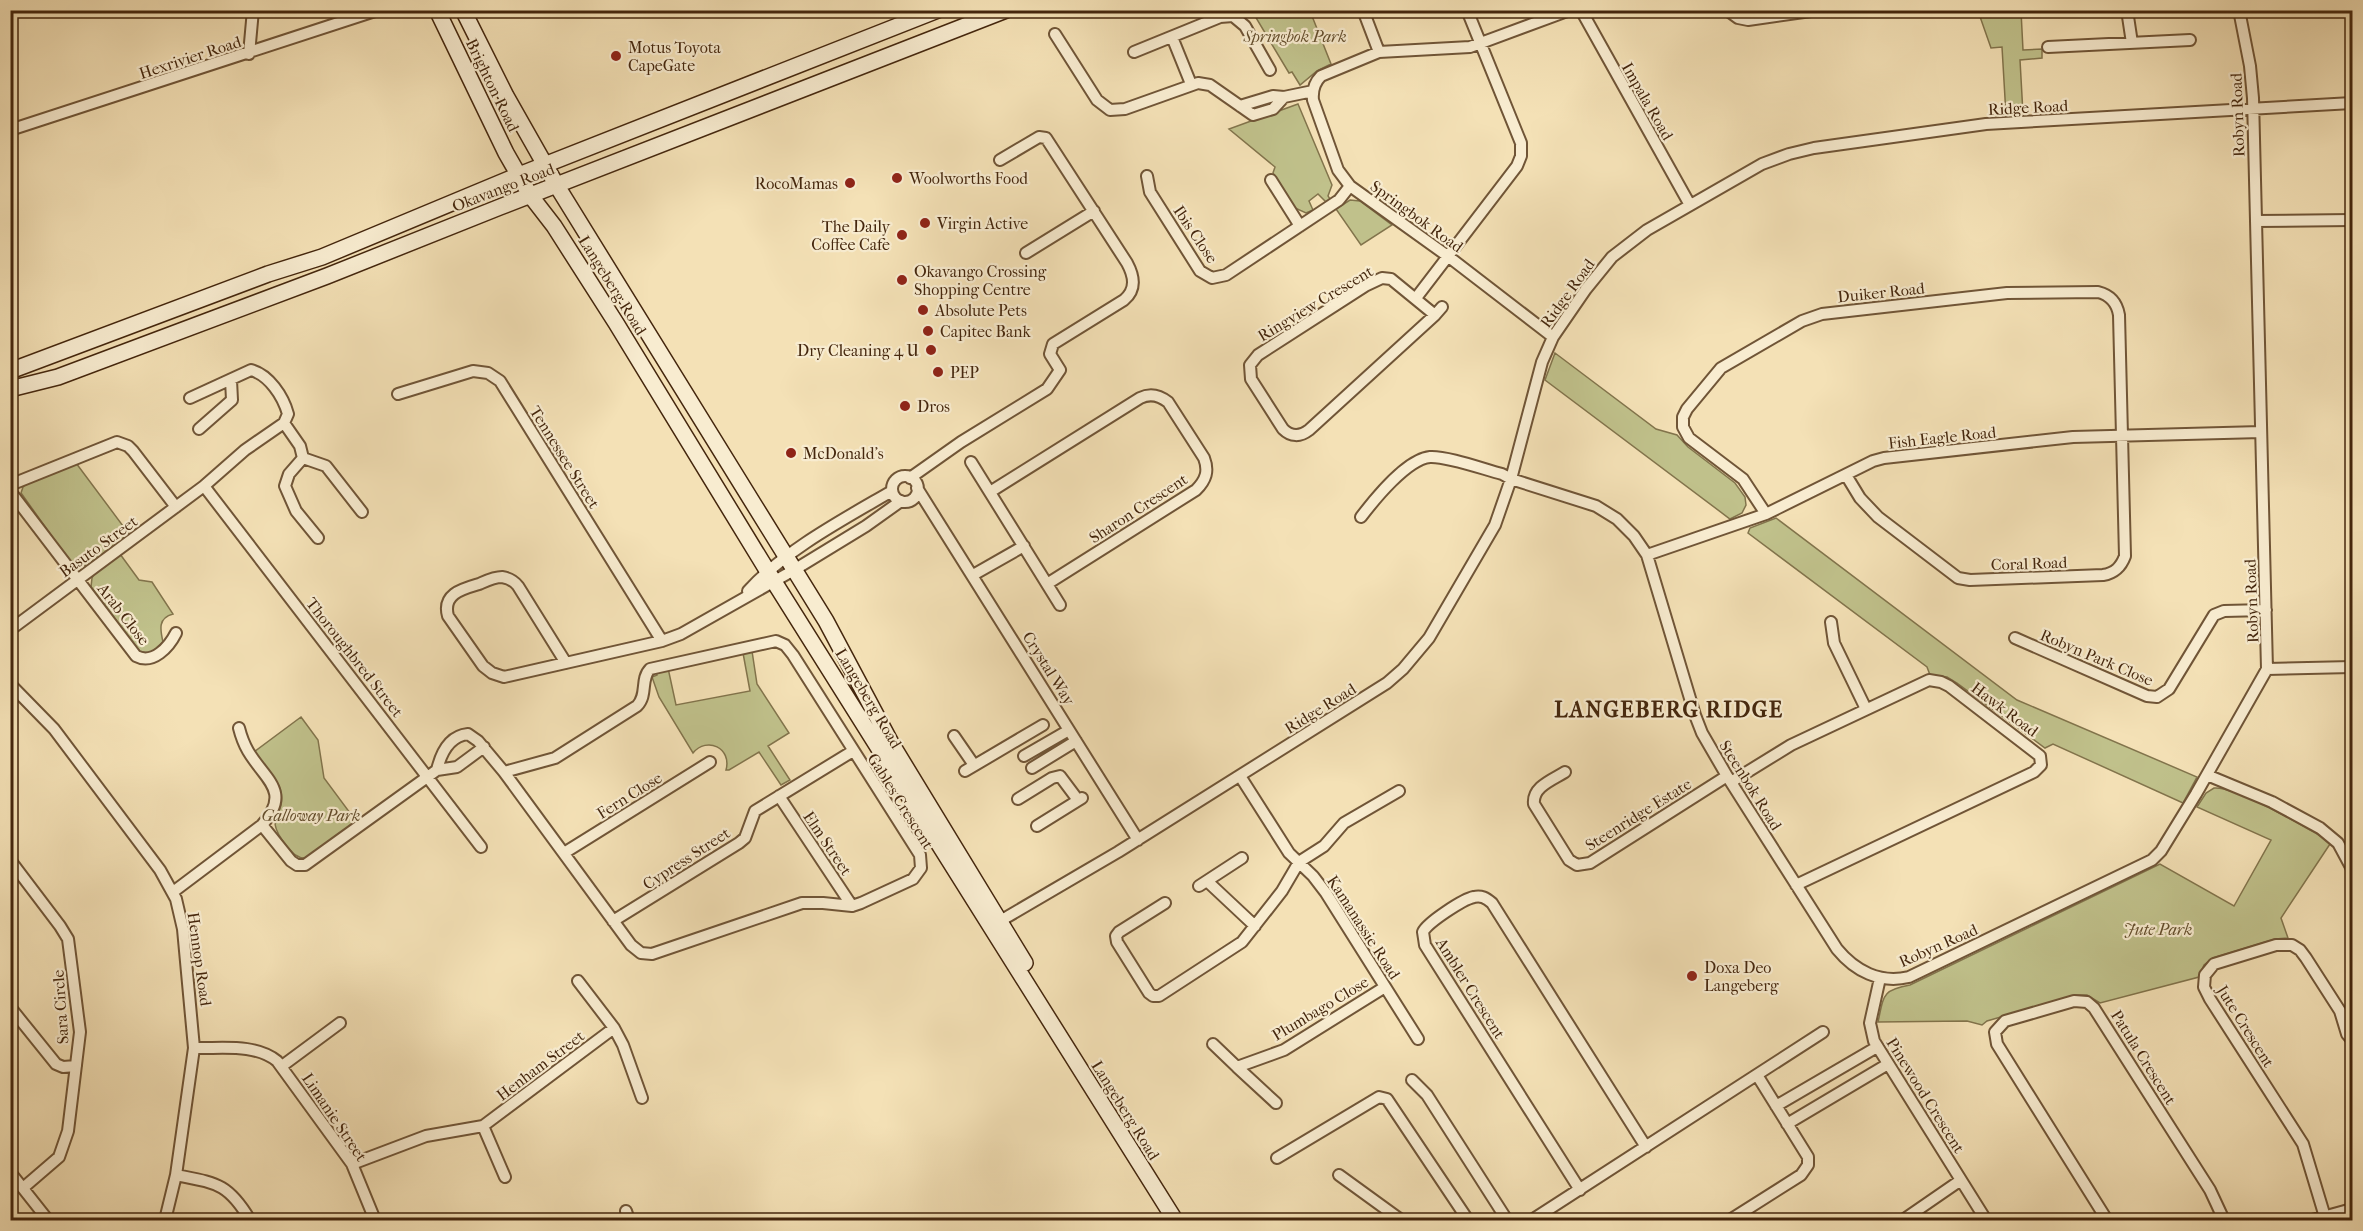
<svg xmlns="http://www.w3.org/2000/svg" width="2363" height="1231" font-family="'IM FELL French Canon',serif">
<rect width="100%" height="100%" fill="#f4e1b6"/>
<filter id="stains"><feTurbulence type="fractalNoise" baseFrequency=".00333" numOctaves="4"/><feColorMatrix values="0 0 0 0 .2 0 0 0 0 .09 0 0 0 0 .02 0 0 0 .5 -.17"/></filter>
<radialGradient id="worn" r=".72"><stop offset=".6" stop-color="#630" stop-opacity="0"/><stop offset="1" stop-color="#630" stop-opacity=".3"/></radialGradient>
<path fill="#c0c18b" stroke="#82744c" stroke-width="1.5" d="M 1252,11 L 1310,11 L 1331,64 L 1317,71 L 1300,85 L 1292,72 L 1289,73 Z
M 1978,11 L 2021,11 L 2023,50 L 2042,49 L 2042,58 L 2020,60 L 2023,114 L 2006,115 L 2002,47 L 1991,48 Z
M 1298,104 L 1332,185 L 1328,196 L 1330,199 L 1326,202 L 1318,194 L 1309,201 L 1313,210 L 1306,213 L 1295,208 L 1273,173 L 1275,167 L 1229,129 Z
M 1350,200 L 1360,201 L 1392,225 L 1361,245 L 1336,209 Z
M 1555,353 L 1656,429 L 1677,435 L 1688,447 L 1735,483 L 1745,497 L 1746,505 L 1742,513 L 1730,519 L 1545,380 Z
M 76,463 L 129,534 L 88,565 L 80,566 L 71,563 L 21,493 L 23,487 L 27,483 Z
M 1776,518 L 2017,700 L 2197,777 L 2183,803 L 2053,744 L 2045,748 L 1957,683 L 1947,677 L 1930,675 L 1927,667 L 1748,533 L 1750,528 Z
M 120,554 L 139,580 L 152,582 L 173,614 C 158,618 160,629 163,642 L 151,653 L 140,652 L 91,587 L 92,578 L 94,574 Z
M 752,651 L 757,684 L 789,733 L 768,746 L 790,780 L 781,785 L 759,752 L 729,770 L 726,770 C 732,748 707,736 693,753 L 659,697 L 652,677 L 657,675 L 656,671 L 668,668 L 676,705 L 750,691 L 743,653 Z
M 301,717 L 318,740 L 324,778 L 356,821 L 305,858 C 296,858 292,852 286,845 C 262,815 286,818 281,792 C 278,778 262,764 254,752 Z
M 2214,788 C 2236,786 2303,826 2324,838 L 2330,844 L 2281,918 L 2288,938 L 2275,939 L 2213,958 L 2204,965 L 2199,977 L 2100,1003 L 2087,995 L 2076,995 L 1987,1021 L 1982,1025 L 1967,1021 L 1878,1022 C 1884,995 1882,990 1910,985 L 2160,864 L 2234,906 L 2271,840 L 2197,807 L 2206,793 Z"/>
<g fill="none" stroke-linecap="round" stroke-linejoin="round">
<g stroke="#705537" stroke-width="14">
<path id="street" d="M 1363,10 L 1379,52
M 1581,10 L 1690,205
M 1727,10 L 1738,18 L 1748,20 L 1818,10
M 2127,10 L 2132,43
M 1055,34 L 1097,100 L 1110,110 L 1125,109 L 1198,83 L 1210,85 L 1253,115 L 1273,109 L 1284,97
M 1172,37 L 1191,84
M 2048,47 L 2190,40
M 1134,52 L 1220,17 L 1233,16 L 1245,26 L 1270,70
M 249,54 L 253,10
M 1240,106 L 1273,96 L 1284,97 L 1313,91
M 10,130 L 378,10
M 1147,176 L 1150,192 L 1200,271 L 1212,278 L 1226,275 L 1339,200 L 1350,186
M 1271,180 L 1300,226
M 2256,221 L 2352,220
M 1026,253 L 1094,211
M 1416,298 L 1517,166 L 1521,156 L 1521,143 L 1467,10
M 1435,315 L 1391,279 L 1382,278 L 1365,286 L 1258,355 L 1250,365 L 1251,379 L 1283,429 C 1291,437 1300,437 1309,430 L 1435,315 L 1442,307
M 1553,337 L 1449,257 L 1350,186 L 1338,170 L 1313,100 C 1312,90 1314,83 1321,76 L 1379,52 L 1470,47 L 1570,10
M 398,394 L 473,371 L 488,373 L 500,381 L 662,641
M 190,398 L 251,370 C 269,375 283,396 288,414 L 284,423
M 199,429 L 232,400 L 231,380
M 303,458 L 289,474 L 285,486 L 296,511 L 318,538
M 971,462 L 1060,605
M892 489a13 13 0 1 1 26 0a13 13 0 1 1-26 0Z
M 910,478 L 961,442 L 1047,389 L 1060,370 L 1050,354 L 1053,344 L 1124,300 C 1137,289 1134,276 1127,263 L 1046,138 L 1039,137 L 1000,160
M 10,485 L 117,442 L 128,446 L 133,451 L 176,507
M 204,486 L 481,847
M 917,488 L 1138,840
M 10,491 L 136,656 C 153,665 169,647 176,633
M 990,492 L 1140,398 C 1150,393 1159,395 1168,402 L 1204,458 C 1209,471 1206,480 1196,490 L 1047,584
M 1766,514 L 1743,479 L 1689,438 L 1683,427 L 1683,417 L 1687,409 L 1721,368 L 1802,321 L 1822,314 L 2007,293 L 2098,292 C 2110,295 2117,303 2119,315 L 2125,556 C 2121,567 2115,573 2103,575 L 1970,580 L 1958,578 L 1878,517 L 1860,498 L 1846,475
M 1361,517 C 1374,500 1407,459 1430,457 C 1447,456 1483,469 1502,474 L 1511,479 L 1596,506 L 1617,519 L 1634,536 L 1647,555 L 1695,715 L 1702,733 L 1727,776 L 1837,949 C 1855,971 1880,984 1909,977 L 2152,860 L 2161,851 L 2196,794 L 2267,669 L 2253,98 L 2250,66 L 2239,10
M 1647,555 L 1766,514 L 1873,461 L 1884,458 L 2073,437 L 2261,432
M 973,575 L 1024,546
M 748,591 C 785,550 844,519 892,491
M 1831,622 L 1834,643 L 1866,709
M 10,630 L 204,486 L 245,450 L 284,423 L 300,446 L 303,458 L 326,466 L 362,512
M 2015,638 L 2147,696 L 2157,697 L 2169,689 L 2214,615 L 2224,611 L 2266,610
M 566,663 L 518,586 C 514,581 509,578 502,577 C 494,577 486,581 479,584 C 462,589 442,594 448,616 L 483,666 L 492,673 L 504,677 L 662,641 L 681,634 L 794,570 L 866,526 L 901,501
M 2267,669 L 2352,667
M 10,684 L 54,729 L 160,870 L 176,899 L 183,929 L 194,1048 L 176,1175 L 165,1220
M 954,736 L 974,765
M 1024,756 L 1069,730
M 1032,768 L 1076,741
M 437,770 L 457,767 L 484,747
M 965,771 L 1043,725
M 1565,772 C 1552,780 1532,787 1534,804 L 1569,860 L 1577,865 L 1590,863 L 1727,776
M 2207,775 L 2272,802 L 2320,828 L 2338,843 L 2352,869
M 1240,776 L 1289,853 L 1313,876 L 1326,893 L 1418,1039
M 1731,782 L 1791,745 L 1929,680 L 1941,682 L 1949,686 L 2040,756 L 2041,765 L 2034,772 L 1796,885
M 779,796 L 852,906
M 1018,799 L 1052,778 L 1060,776 L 1078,800
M 262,825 L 291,861 L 297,865 L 305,865 L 437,770 C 441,753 449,736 468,734 L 478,741 L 504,772 L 631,945 L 641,953 L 652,954 L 802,903 L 823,903 L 852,906 L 861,903 L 913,879 L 921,868 L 920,855 L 793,655 L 785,645 L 776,641 L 650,669 C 640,679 648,695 637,706 L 555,758 L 504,772
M 1037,826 L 1082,798
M 564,853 L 710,762
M 10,860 L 60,926 L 68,939 L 80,1032 L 68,1131 L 59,1157 L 23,1188
M 1207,881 L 1255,926
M 1199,886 L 1242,858
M 173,892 L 262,825 C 292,791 265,780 248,751 C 244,744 241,736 239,728
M 1165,903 L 1119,932 L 1116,936 L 1117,942 L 1149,993 L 1153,996 L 1159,996 L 1242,942 L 1282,891 L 1299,862 L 1324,846 L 1344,823 L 1399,791
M 613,921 L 739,843 L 745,838 L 755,811 L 853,751
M 995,924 L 1118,852 L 1387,683 L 1403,669 L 1429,638 L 1495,525 L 1511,479 L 1542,362 L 1553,337 L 1586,289 L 1612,257 L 1647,230 L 1762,164 L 1789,154 L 1814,148 L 1986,124 L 2352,103
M 1880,978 L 1870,1023 L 1874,1041 L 1986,1220
M 578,981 L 614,1028 L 623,1045 L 642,1098
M 10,1007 L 56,1064 L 63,1067 L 76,1066
M 1213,1044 L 1237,1067 L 1284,1050 L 1385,987
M 194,1048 C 220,1049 255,1043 277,1061 L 352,1164 L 375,1220
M 282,1066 L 340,1023
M 1237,1067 L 1276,1103
M 1412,1080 L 1427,1095 L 1507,1220
M 1776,1106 L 1877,1047
M 1787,1124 L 1888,1064
M 483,1126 L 505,1177
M 1277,1158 L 1379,1097 L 1387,1099 L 1468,1220
M 352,1164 L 426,1136 L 483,1126 L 614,1028
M 10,1172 L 48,1220
M 176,1175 C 216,1183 228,1183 250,1220
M 1339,1175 L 1401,1220
M 1580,1190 L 1425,945 L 1423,932 C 1427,923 1463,899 1474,897 C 1481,895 1486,898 1492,903 L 1646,1147
M 626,1211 L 629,1220
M 2325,1217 L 2303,1144 L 2210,999 L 2204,987 L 2205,975 L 2214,964 L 2276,945 L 2292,945 L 2300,950 L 2306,958 L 2340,1011 L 2347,1034 L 2352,1040
M 1532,1220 L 1823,1032
M 1730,1220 L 1801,1175 L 1808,1165 L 1808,1157 L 1757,1075
M 1903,1220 L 1961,1180
M 2107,1220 L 1997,1044 L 1995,1032 L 2005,1021 L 2074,1001 L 2087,1002 L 2094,1008 L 2210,1190 L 2224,1220
M 2312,1220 L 2352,1209"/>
</g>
<g stroke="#44260d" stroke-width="18">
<path id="secondary" d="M 437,10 L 506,153 L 530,195 L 554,226 L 616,323 L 773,580 L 1175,1220
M 463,10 L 506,96 L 557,186 L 826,621 L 891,743 L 1025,963
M 10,371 L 268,274 L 322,257 L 519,175 L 938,10
M 10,389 L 58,377 L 327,276 L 500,207 L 1006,10"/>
</g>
<use href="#street" stroke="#f8ecd0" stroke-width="10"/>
<use href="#secondary" stroke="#f8ecd0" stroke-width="15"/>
</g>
<g fill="#8f2418" stroke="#f8ecd0" stroke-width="2">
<circle cx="616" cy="56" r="6"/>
<circle cx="897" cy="178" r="6"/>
<circle cx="850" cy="183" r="6"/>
<circle cx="925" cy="223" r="6"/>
<circle cx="902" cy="235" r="6"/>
<circle cx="902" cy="280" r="6"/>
<circle cx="923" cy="310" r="6"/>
<circle cx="928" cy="331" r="6"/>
<circle cx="931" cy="350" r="6"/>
<circle cx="938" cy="372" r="6"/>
<circle cx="905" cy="406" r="6"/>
<circle cx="791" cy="453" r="6"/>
<circle cx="1692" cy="976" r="6"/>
</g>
<g text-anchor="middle" stroke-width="4.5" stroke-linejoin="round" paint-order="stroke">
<g font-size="16" font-style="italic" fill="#634d2c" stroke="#f8ecd0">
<text x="1295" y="42">Springbok Park</text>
<text x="311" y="821">Galloway Park</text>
<text x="2158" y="935">Jute Park</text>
</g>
<g font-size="16" fill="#44260d" stroke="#f8ecd0" text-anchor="start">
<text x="628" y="53">Motus Toyota<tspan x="628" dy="18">CapeGate</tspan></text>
<text x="909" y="184">Woolworths Food</text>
<text x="838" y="189" text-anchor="end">RocoMamas</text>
<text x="937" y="229">Virgin Active</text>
<text x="890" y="232" text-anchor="end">The Daily<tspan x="890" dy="18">Coffee Cafe</tspan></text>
<text x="914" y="277">Okavango Crossing<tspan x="914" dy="18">Shopping Centre</tspan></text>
<text x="935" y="316">Absolute Pets</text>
<text x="940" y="337">Capitec Bank</text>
<text x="919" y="356" text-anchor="end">Dry Cleaning 4 U</text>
<text x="950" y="378">PEP</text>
<text x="917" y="412">Dros</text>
<text x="803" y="459">McDonald's</text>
<text x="1704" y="973">Doxa Deo<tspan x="1704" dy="18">Langeberg</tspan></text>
</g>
<g font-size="16" fill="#44260d" stroke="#f8ecd0">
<text transform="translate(190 57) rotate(-18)" y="6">Hexrivier Road</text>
<text transform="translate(493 85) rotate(64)" y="6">Brighton Road</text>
<text transform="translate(1648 101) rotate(60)" y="6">Impala Road</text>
<text transform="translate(2028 107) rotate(-3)" y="6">Ridge Road</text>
<text transform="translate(2237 115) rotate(-92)" y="6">Robyn Road</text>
<text transform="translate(503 187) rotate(-21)" y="6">Okavango Road</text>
<text transform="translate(1417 216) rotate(36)" y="6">Springbok Road</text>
<text transform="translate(1196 234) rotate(56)" y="6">Ibis Close</text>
<text transform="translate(613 285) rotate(58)" y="6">Langeberg Road</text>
<text transform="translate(1881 292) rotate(-6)" y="6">Duiker Road</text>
<text transform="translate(1567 293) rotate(-54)" y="6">Ridge Road</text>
<text transform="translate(1315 303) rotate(-31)" y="6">Ringview Crescent</text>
<text transform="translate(1942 437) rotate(-6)" y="6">Fish Eagle Road</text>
<text transform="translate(565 457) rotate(58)" y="6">Tennessee Street</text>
<text transform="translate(1138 508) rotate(-33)" y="6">Sharon Crescent</text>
<text transform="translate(98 546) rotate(-36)" y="6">Basuto Street</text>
<text transform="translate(2029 563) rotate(-2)" y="6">Coral Road</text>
<text transform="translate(2251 601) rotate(-92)" y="6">Robyn Road</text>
<text transform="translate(124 614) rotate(52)" y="6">Arab Close</text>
<text transform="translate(355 657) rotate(52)" y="6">Thoroughbred Street</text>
<text transform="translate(2097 657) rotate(23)" y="6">Robyn Park Close</text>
<text transform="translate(1049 668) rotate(58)" y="6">Crystal Way</text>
<text transform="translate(869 698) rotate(59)" y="6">Langeberg Road</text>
<text transform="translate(1320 708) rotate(-32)" y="6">Ridge Road</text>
<text transform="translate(2005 709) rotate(37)" y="6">Hawk Road</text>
<text transform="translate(1751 785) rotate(58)" y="6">Steenbok Road</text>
<text transform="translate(629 795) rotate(-32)" y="6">Fern Close</text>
<text transform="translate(901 801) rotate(58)" y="6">Gables Crescent</text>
<text transform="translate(1638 814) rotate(-32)" y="6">Steenridge Estate</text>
<text transform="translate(828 843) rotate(56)" y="6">Elm Street</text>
<text transform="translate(686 858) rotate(-33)" y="6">Cypress Street</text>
<text transform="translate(1364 927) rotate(57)" y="6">Kamanassie Road</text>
<text transform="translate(1938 945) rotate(-24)" y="6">Robyn Road</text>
<text transform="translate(200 959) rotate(82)" y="6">Hennop Road</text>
<text transform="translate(1471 988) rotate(58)" y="6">Ambler Crescent</text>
<text transform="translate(60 1007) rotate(-94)" y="6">Sara Circle</text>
<text transform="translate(1320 1008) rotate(-31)" y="6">Plumbago Close</text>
<text transform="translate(2246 1026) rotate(58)" y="6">Jute Crescent</text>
<text transform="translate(2144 1057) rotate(58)" y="6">Patula Crescent</text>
<text transform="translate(540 1065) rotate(-37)" y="6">Henham Street</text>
<text transform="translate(1926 1095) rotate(58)" y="6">Pinewood Crescent</text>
<text transform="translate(1126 1110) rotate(58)" y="6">Langeberg Road</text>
<text transform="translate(335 1117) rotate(56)" y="6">Limanie Street</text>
</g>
<g font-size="22" font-weight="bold" letter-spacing="1.5" fill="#44260d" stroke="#f8ecd0">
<text x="1669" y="717">LANGEBERG RIDGE</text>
</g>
</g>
<rect width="2363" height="1231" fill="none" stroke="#f4e1b6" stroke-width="36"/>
<rect x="12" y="12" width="2339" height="1207" fill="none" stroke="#44260d" stroke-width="3"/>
<rect x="18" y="18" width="2327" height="1195" fill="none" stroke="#44260d" stroke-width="1.5"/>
<rect width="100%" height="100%" filter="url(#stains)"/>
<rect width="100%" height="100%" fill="url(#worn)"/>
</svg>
